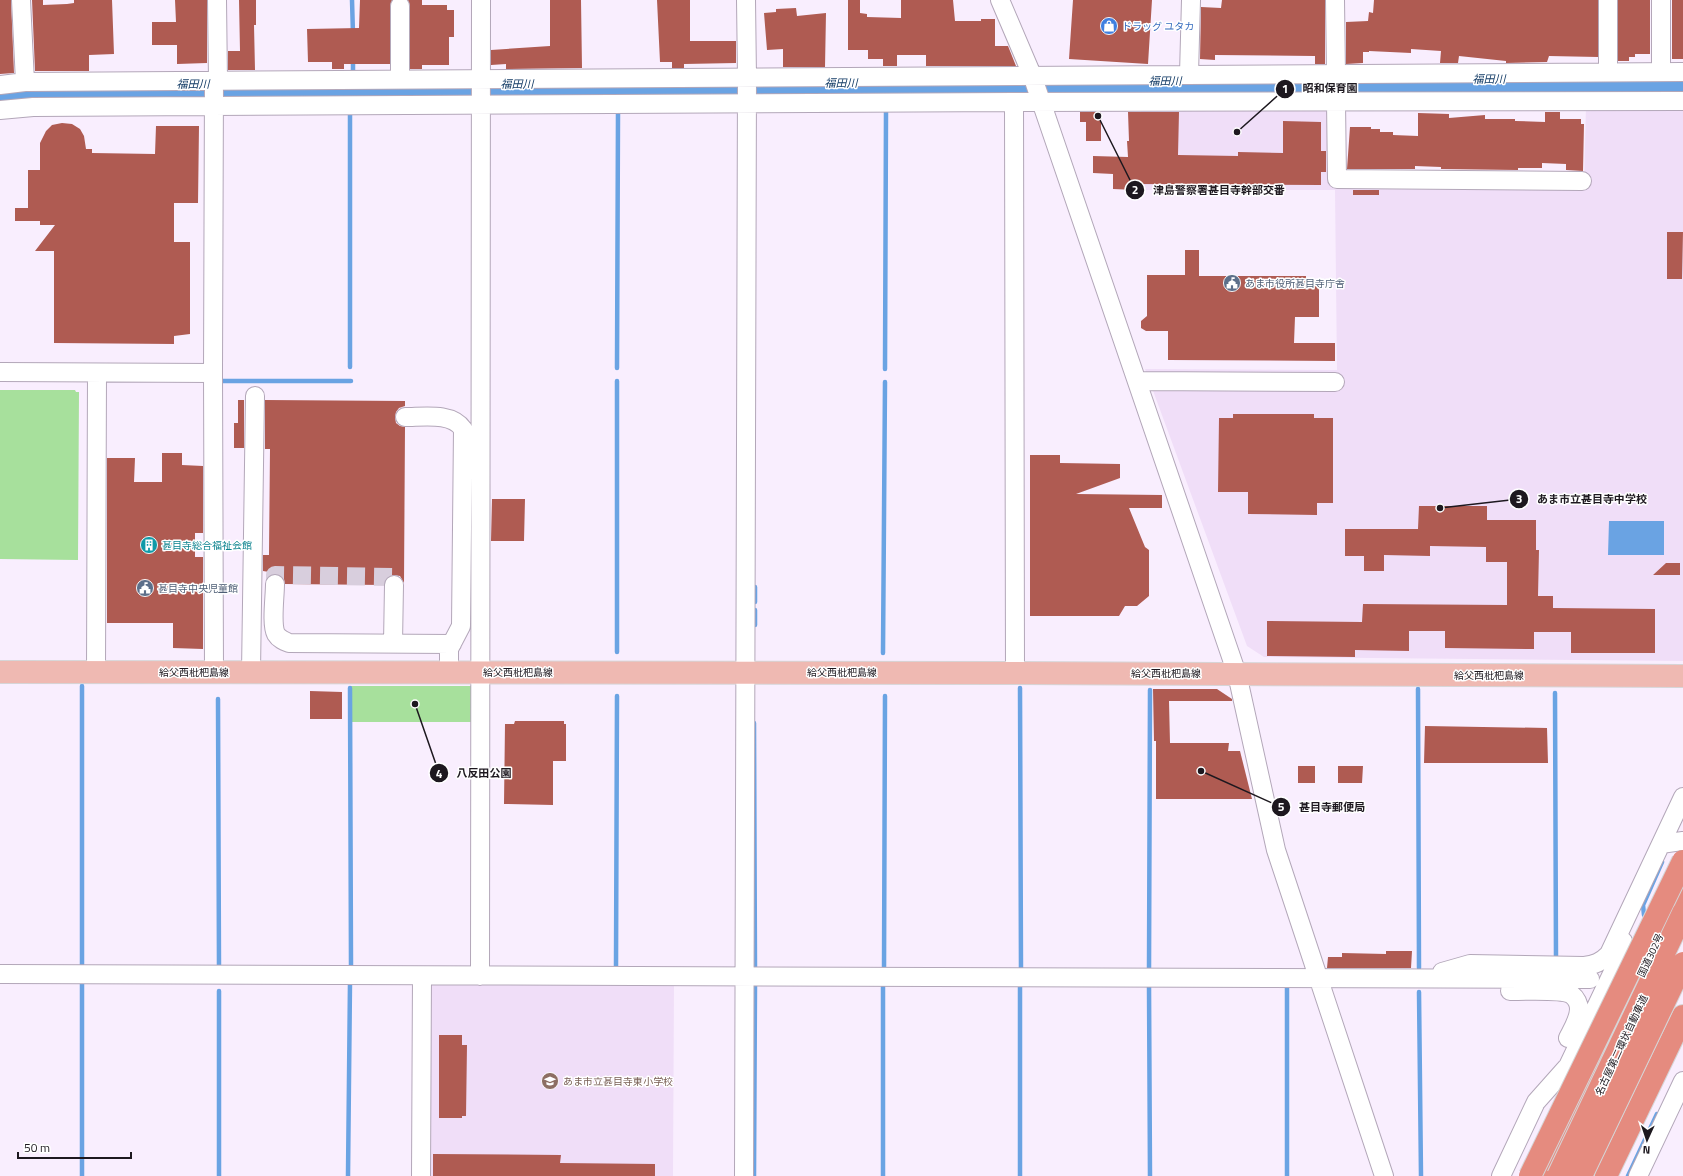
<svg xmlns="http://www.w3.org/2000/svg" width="1683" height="1176" font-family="'Titillium Web','Noto Sans JP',sans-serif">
<rect width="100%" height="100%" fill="#f9eefe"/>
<path fill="#f0def8" d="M 1683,104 L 1683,661 L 1264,657 L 1247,646 L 1145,369 L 1337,370 L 1335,190 L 1139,190 L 1138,156 L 1144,156 L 1141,108 L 1332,106 L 1331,181 L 1584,184 L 1586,106 Z
M 430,981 L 674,984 L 673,1176 L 426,1176 Z"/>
<path fill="#a7e09c" d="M 0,390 L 75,390 L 76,392 L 79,392 L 78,560 L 0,559 Z
M 351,686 L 478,686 L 478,722 L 351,722 Z"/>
<path fill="#6aa3e3" d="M 1683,78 L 1683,94 L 0,104 L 0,89 Z
M 1609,521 L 1664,521 L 1664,555 L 1608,555 Z"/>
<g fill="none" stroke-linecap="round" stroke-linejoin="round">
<path stroke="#6aa3e3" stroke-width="4.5" d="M 352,0 L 353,34
M 353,60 L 353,74
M 350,114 L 350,367
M 617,368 L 618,113
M 885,369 L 886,111
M 218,383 L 218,381 L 351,381
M 755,587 L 755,602
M 755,625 L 755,610
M 617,652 L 617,381
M 883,653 L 885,382
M 350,688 L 351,966
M 1020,688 L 1021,972
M 1418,689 L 1419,968
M 1555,693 L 1556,960
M 218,699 L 219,969
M 754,723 L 755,972 L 757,972
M 1644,915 L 1643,905 L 1662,862
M 616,966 L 617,696
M 82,970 L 82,686
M 884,972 L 885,696
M 1149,972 L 1150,690
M 1287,984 L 1287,1176
M 1149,985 L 1150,1176
M 883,987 L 883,1176
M 219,991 L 219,1176
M 1419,992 L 1421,1176
M 82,1176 L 82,980
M 348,1176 L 350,982
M 754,1176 L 755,983
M 1020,1176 L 1020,983
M 1628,1176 L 1657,1114"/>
</g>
<path fill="#af5b52" d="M 0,0 L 11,0 L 14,73 L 0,74 Z
M 32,0 L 43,0 L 43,5 L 67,4 L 74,3 L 74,0 L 112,0 L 114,54 L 89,55 L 89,71 L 35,71 Z
M 175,0 L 207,0 L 207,63 L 177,64 L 177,45 L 152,45 L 152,22 L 176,22 Z
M 239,0 L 256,0 L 256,25 L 254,25 L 255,70 L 228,70 L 228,51 L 240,51 Z
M 360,0 L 392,0 L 390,6 L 390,64 L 344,64 L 344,69 L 332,69 L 332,62 L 308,62 L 307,29 L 359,28 Z
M 408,0 L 422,0 L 422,5 L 447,5 L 447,10 L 454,10 L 454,37 L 449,37 L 449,65 L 422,65 L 422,69 L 410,69 L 410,6 Z
M 550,0 L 581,0 L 582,68 L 506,69 L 506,64 L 491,65 L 491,50 L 550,46 Z
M 657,0 L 690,0 L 690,41 L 736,41 L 736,63 L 684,64 L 684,68 L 672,68 L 672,62 L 660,62 Z
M 848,0 L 860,0 L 860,13 L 867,14 L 867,17 L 901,18 L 901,0 L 953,0 L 955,21 L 981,21 L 981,19 L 995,19 L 995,46 L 1008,46 L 1016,66 L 926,66 L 926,55 L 897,55 L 897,66 L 883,66 L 883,59 L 868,59 L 868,50 L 848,50 Z
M 1073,0 L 1152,0 L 1148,64 L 1069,59 Z
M 1222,0 L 1325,0 L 1325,64 L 1315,64 L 1315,56 L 1215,55 L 1215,60 L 1200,59 L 1201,7 L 1221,8 Z
M 1374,0 L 1598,0 L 1598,57 L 1549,56 L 1547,62 L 1506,63 L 1506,61 L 1459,56 L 1458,63 L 1440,63 L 1441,51 L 1411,49 L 1411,53 L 1369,51 L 1369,52 L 1363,52 L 1363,63 L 1346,64 L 1346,22 L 1368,21 L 1369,12 L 1373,13 Z
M 1618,0 L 1650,0 L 1650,54 L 1635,54 L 1635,57 L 1629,57 L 1629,61 L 1618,61 Z
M 1672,0 L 1683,0 L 1683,59 L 1672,59 Z
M 796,8 L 797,16 L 826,13 L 825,67 L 783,67 L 783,49 L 767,50 L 764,13 L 776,12 L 776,9 Z
M 1080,112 L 1101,112 L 1101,141 L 1086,141 L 1086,122 L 1080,122 Z
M 1128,112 L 1179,112 L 1178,155 L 1238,156 L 1238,152 L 1283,153 L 1283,121 L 1321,122 L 1321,151 L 1326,151 L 1326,172 L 1321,172 L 1321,185 L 1136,184 L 1136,190 L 1113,189 L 1113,174 L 1093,173 L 1093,156 L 1128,157 L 1127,141 L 1129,141 Z
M 1545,112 L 1560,112 L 1560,119 L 1581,119 L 1581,124 L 1584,124 L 1583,171 L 1566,170 L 1566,164 L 1542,163 L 1542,168 L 1518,168 L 1518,170 L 1441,169 L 1441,167 L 1415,166 L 1415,169 L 1347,169 L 1350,127 L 1371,127 L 1371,129 L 1380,129 L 1380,132 L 1393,132 L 1393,135 L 1418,136 L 1418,113 L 1449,114 L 1449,118 L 1485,115 L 1485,119 L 1515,119 L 1515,121 L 1545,122 Z
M 62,123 L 72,124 L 80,129 L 84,136 L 86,149 L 92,149 L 92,153 L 155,154 L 156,126 L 199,126 L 198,203 L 174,203 L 174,242 L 190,242 L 190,334 L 174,336 L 174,344 L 54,343 L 54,251 L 35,251 L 55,225 L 40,225 L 40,221 L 15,221 L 15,208 L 28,208 L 28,170 L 40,170 L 40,143 L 46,131 L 52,125 Z
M 1353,190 L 1379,190 L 1379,195 L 1353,195 Z
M 1667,232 L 1683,232 L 1682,279 L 1667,279 Z
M 1185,250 L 1199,250 L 1199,276 L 1306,276 L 1306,280 L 1319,281 L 1319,317 L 1295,317 L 1294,343 L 1335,343 L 1335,361 L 1168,360 L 1168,331 L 1146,331 L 1141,328 L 1141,321 L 1147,316 L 1147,275 L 1185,275 Z
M 238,400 L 244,400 L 244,448 L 234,448 L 234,423 L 238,423 Z
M 265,400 L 405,401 L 405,406 L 399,408 L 396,412 L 395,417 L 396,423 L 400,426 L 405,427 L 404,583 L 400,576 L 394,575 L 389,576 L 385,579 L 384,585 L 285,584 L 284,579 L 280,575 L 275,574 L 269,576 L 269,572 L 263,571 L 263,555 L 269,555 L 270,449 L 265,449 Z
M 1233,414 L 1314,414 L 1314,418 L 1333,418 L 1333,503 L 1317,503 L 1317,515 L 1248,514 L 1248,492 L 1218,492 L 1219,418 L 1233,418 Z
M 162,453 L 182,453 L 182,465 L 203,466 L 203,533 L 195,533 L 195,557 L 203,557 L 203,649 L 173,648 L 173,623 L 107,623 L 107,458 L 135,458 L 134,482 L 162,482 Z
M 1030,455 L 1060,455 L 1060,463 L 1120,464 L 1120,478 L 1076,494 L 1162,495 L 1162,508 L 1129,508 L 1145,547 L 1149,550 L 1149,596 L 1137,606 L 1125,606 L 1119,616 L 1030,616 Z
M 492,499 L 525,499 L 524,541 L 491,541 Z
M 1419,506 L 1487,506 L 1487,520 L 1536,520 L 1536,550 L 1539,550 L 1538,596 L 1553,596 L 1553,608 L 1655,609 L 1655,653 L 1571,653 L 1571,632 L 1534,632 L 1534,649 L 1445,648 L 1445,631 L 1409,631 L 1409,651 L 1355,650 L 1355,657 L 1267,656 L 1267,621 L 1362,622 L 1363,604 L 1507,605 L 1507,562 L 1486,562 L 1486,547 L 1430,546 L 1430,556 L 1384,555 L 1384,571 L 1364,571 L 1364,556 L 1345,556 L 1345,529 L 1418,529 Z
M 1666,563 L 1680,563 L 1680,575 L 1653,575 Z
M 1153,689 L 1217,689 L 1232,699 L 1232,701 L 1169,701 L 1170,743 L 1229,743 L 1228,751 L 1240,751 L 1252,799 L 1156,799 L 1156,741 L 1154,741 Z
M 310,691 L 342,692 L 342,719 L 310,719 Z
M 515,721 L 564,721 L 564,724 L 566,724 L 566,761 L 553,761 L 553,805 L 504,804 L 505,724 L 514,724 Z
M 1425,726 L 1547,728 L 1548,763 L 1424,763 Z
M 1298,766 L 1315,766 L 1315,783 L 1298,783 Z
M 1338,766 L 1363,766 L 1362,783 L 1338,783 Z
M 1386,951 L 1412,951 L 1411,968 L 1327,968 L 1328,957 L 1342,957 L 1342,953 L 1386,954 Z
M 439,1035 L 462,1035 L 462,1045 L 467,1045 L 466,1116 L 462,1116 L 462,1118 L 439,1118 Z
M 433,1154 L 561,1155 L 560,1163 L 655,1164 L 655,1176 L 433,1176 Z"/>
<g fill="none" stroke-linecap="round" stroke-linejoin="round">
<path stroke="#d8cedd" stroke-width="18" stroke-dasharray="18 9" stroke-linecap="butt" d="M 275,584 L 275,575 L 394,577 L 394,585"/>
<g stroke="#b3a7b9" stroke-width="20">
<path id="minor" d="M 21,0 L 25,82
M 217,0 L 218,81
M 1000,0 L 1032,75 L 1237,674 L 1276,850 L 1384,1176
M 1335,0 L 1336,73
M 1661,0 L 1661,72
M 400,6 L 400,79
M 1608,72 L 1608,0
M 1189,74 L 1191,0
M 214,81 L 213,373 L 214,672
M 0,85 L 25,82 L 1683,72
M 1014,102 L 1015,673
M 1336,102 L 1337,179 L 1582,181
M 0,110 L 33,107 L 1014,102 L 1683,101
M 0,372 L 213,373
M 1138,381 L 1335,382
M 405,417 C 423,417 452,412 463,429 L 461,626 L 449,649 L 449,672
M 275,584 C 275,597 271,624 276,634 C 279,639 284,641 289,643 L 452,644
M 393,643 L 394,585
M 96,672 L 97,373
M 251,672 L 255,396
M 1661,844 L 1683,841
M 1442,972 L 1470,964 L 1584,966 C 1595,965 1601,962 1609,954 L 1683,797
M 0,974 L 1590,979
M 480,976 L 481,0
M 1510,991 C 1522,991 1564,989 1572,995 C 1576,998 1579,1004 1579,1009 C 1579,1019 1572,1030 1568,1038
M 421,1176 L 422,976
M 744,1176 L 747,77 L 746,0
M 1501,1176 L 1536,1102 L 1568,1066 L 1619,959 L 1623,941
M 1638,1176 L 1683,1081"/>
</g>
<g stroke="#d6d5d7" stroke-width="24">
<path id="major" d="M 0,672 L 1015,673 L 1683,676"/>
</g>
<g stroke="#d6d5d7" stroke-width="24">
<path id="highway" d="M 1545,1176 L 1681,890
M 1606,1176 L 1683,1016"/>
</g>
<use href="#minor" stroke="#fff" stroke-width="18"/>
<use href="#major" stroke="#efb9b2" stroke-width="22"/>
<use href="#highway" stroke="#e58b7f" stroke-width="22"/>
<g stroke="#d6d5d7" stroke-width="24" stroke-linecap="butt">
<path id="highway-bridge" d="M 1530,1176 L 1683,861
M 1558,1176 L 1683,913
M 1581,1176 L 1683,963"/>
</g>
<use href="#highway-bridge" stroke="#e58b7f" stroke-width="22"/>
</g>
<defs>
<g id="shop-disc" transform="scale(0.9)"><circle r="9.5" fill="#3f7fe0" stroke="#fff"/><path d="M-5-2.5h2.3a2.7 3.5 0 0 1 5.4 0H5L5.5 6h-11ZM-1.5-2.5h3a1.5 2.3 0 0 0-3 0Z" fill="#fff"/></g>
<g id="civic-disc" transform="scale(0.9)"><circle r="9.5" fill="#5c6f8a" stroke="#fff"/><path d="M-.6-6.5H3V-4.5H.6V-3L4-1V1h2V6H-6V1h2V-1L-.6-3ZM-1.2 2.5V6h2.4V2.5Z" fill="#fff"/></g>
<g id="building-disc" transform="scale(0.9)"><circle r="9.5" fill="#0f9aa8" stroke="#fff"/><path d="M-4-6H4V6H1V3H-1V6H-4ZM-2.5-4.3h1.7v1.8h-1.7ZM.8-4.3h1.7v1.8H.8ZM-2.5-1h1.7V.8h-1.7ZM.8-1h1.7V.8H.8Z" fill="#fff"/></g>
<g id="school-disc" transform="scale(0.9)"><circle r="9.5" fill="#8d6e63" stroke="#fff"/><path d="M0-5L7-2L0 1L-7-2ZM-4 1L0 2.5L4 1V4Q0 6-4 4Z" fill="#fff"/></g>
</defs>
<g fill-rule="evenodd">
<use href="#shop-disc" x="1109" y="26"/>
<use href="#civic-disc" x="1232" y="283"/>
<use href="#building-disc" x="149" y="545"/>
<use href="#civic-disc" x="145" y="588"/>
<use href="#school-disc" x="550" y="1081"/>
</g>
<g text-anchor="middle" stroke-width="3" stroke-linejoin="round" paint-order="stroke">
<g font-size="10" fill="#366cbe" stroke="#fff" text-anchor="start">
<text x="1122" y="30">ドラッグ ユタカ</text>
</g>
<g font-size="10" fill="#4e5e75" stroke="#fff" text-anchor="start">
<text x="1245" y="287">あま市役所甚目寺庁舎</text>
<text x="158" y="592">甚目寺中央児童館</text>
</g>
<g font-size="10" fill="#0d838f" stroke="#fff" text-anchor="start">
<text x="162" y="549">甚目寺総合福祉会館</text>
</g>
<g font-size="10" fill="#1d181f" stroke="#fff">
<text x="194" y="676">給父西枇杷島線</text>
<text x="518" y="676">給父西枇杷島線</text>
<text x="842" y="676">給父西枇杷島線</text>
<text x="1166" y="677">給父西枇杷島線</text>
<text x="1489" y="679">給父西枇杷島線</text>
<text transform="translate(1650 955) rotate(-65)" y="4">国道302号</text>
<text transform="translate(1621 1045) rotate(-65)" y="4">名古屋第二環状自動車道</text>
</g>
<g font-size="10" fill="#785e54" stroke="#fff" text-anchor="start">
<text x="563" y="1085">あま市立甚目寺東小学校</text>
</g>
<g font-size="11" font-style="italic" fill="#153d67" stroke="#fff">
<text x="1489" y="83">福田川</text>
<text x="1165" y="85">福田川</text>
<text x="841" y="87">福田川</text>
<text x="193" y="88">福田川</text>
<text x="517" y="88">福田川</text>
</g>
</g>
<path fill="none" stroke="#1d181f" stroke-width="1.5" d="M1237 132L1285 89M1098 116L1135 190M1440 508L1519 499M415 704L439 773M1201 771L1281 807"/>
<g fill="#1d181f" stroke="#fff" stroke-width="1.5">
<circle cx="1237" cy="132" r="4"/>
<circle cx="1098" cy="116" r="4"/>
<circle cx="1440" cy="508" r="4"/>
<circle cx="415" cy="704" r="4"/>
<circle cx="1201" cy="771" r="4"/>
<circle cx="1285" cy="89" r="10"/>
<circle cx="1135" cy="190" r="10"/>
<circle cx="1519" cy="499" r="10"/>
<circle cx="439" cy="773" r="10"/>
<circle cx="1281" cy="807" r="10"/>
</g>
<g font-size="12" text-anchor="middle" font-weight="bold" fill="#fff">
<text x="1285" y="93">1</text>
<text x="1135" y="194">2</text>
<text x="1519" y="503">3</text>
<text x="439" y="778">4</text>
<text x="1281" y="811">5</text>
</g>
<g font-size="11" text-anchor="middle" font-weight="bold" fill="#1d181f" stroke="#fff" stroke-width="3" stroke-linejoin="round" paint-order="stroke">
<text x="1330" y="92">昭和保育園</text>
<text x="1219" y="194">津島警察署甚目寺幹部交番</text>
<text x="1592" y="503">あま市立甚目寺中学校</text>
<text x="484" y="777">八反田公園</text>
<text x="1332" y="811">甚目寺郵便局</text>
</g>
<g transform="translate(1647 1140) rotate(183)" stroke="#ffffff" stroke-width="3" paint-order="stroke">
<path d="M0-3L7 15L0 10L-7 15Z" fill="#1d181f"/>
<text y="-6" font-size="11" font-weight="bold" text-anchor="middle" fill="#1d181f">N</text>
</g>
<path d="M18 1152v6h113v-6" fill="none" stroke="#1d181f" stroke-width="2"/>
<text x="24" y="1152" font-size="12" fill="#1d181f" stroke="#ffffff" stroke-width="3" paint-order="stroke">50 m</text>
</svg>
